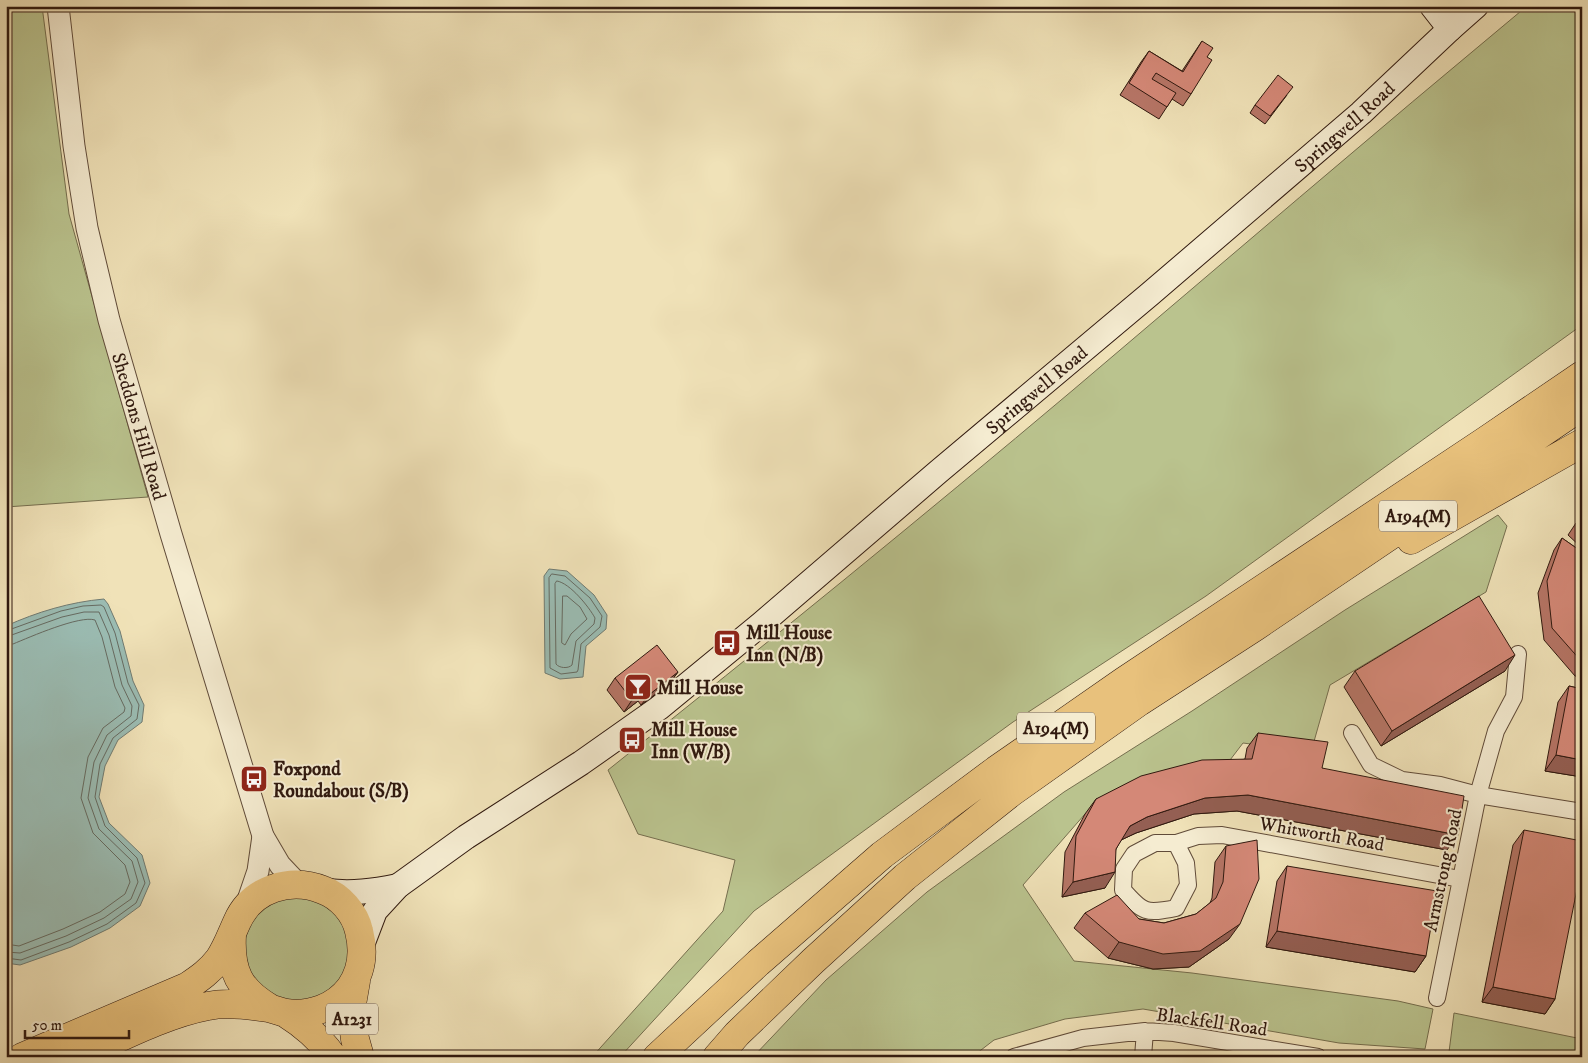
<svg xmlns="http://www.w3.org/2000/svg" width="1588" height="1063" font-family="'IM FELL DW Pica',serif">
<rect width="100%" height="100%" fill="#f0e2b8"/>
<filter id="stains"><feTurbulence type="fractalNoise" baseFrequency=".004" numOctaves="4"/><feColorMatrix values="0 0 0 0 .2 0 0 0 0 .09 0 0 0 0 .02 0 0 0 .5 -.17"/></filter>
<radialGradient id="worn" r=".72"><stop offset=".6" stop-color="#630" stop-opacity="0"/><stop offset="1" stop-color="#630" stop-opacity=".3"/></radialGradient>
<path fill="#bac38e" stroke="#756e4e" d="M 6,6 L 42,6 L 69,214 L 148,497 L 6,507 Z
M 1527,6 L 1582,6 L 1582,325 L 1206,596 L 1013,722 L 754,911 L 620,1057 L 592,1057 L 723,911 L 735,860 L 638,834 L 608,770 C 765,645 920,519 1073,390 C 1224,262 1374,133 1527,6 Z
M 1498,515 L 1507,526 L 1486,592 L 1330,685 L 1311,752 L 1243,743 L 1227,764 L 1085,814 L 1023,885 L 1074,961 L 1192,973 L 1398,1001 L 1433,1009 L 1425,1049 L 1339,1043 L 1143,1009 L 1065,1019 L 994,1040 L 972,1057 L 753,1057 L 826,980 L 927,892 L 1064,792 L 1192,711 L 1345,610 Z
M244 950a53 53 0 1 1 106 0a53 53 0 1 1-106 0Z
M 1454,1013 L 1582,1039 L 1582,1057 L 1472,1057 L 1449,1052 Z"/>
<path fill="#9bbdb4" stroke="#707b72" d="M 549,569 L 567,571 L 594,595 L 607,615 L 606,629 L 586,646 L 583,677 L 560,679 L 545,673 L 544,576 Z
M 104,599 L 108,604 L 120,631 L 133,681 L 144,705 L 142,722 L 118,740 L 105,766 L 99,797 L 109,823 L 142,855 L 150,883 L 140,906 L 110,928 L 71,947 L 20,965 L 6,963 L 6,626 C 37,612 70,602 104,599 Z"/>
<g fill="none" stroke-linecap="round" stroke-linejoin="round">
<path stroke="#666b62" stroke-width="1" d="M 552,574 L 565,576 L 590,598 L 602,616 L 600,627 L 581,644 L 578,670 L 577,672 L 561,674 L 550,668 L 549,578 Z
M 557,581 C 570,583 589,607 595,618 L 594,624 L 576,641 L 572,665 C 568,669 559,668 556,664 L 555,584 Z
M 563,596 L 567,596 L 580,607 L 587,619 L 571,634 L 565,645 L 562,643 Z
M 6,631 L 61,611 L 83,606 L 101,605 L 104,607 L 115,633 L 128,683 L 139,705 L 137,719 L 113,738 L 100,764 L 95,797 L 105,826 L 137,858 L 145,883 L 136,903 L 107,924 L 69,942 L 21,960 L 6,958
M 6,637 L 62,617 L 84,612 L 99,612 L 109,635 L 122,685 L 132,706 L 131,716 L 107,735 L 94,762 L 88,798 L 99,829 L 132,861 L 138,882 L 131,899 L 104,918 L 66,936 L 20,953 L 6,952
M 6,644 L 13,644 C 30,637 80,615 95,620 L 102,637 L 115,687 L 125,708 L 124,712 L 103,728 L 88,757 L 81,798 L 93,833 L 125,865 L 130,882 L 125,894 L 100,912 L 63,929 L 19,946 L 6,944"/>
<g stroke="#604b39" stroke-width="18">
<path id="minor" d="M 1352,733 L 1371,765 L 1402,780 L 1440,785 L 1478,795 L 1496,731 L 1514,697 L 1518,654
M 1176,843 L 1186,863 L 1188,885 L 1176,908 C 1146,914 1143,913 1123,890 L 1124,869 L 1134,854 L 1155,843 L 1176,843 L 1198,836 L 1222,835 L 1460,879
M 1437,998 L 1478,795 L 1582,812
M 1014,1057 L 1083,1038 L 1145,1031 L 1174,1033 L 1318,1057
M 1143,1057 L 1145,1031"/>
</g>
<g stroke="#604b39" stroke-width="23">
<g id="tertiary">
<path id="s1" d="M 58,6 L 74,146 L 87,228 L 109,320 L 171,534 L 263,836 L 280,865 L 297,883"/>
<path d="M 245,909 L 258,871 L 263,836"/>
</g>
</g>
<g stroke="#30190f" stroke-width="26">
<g id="secondary">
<path d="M 1432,6 L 1450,29"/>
<path d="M 327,891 C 352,894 373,891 398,886"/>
<path id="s2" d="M 362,945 L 375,911 L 398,886 L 466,837 L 581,763 L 659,708 L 760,625 L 938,472 L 1150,294 L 1361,113 L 1450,29 L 1476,6"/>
</g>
</g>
<g stroke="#30190f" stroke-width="29">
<path id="trunk" d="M 232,935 C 230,971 239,990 270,1008
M 356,981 L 351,1010 L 355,1039 L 360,1057
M 285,1013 C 304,1025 320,1038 333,1057
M 22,1057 L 188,986 C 200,978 210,971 219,959 C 227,947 231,935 237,922 C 252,888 291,877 323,890 C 340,896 355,913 359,931 C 364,951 362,971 350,988 C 335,1008 310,1016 286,1013 C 280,1012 274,1009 268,1008 C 249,1005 227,1002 208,1006 C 165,1014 118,1039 78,1057"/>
</g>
<g stroke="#30190f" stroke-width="29">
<path id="motorway" d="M 1411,540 L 1582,443
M 657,1057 L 758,963 L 882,855 L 996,770 L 1124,681 L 1485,441 L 1582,375
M 717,1057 L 737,1034 L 813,961 L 905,877 L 1012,792 L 1139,702 L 1255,627 L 1582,406"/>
</g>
<use href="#minor" stroke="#f5ecd1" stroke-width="16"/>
<use href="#tertiary" stroke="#f5ecd1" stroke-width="21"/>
<use href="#secondary" stroke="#f5ecd1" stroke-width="24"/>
<use href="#trunk" stroke="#e8c17c" stroke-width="28"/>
<use href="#motorway" stroke="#e8c17c" stroke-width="28"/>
</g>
<path fill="#b67566" stroke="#30190f" d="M 1202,41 L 1207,57 L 1191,94 L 1183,106 L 1172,99 L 1159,119 L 1120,95 L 1141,62 L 1149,51 L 1182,71 Z
M 1287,95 L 1265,124 L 1250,113 L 1255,105 Z
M 1582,517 L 1582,548 L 1568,535 L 1576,523 Z
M 1562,538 L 1582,552 L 1582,678 L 1575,676 L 1544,640 L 1538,593 L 1554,550 Z
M 1355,671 L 1505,671 L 1381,746 L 1344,687 Z
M 678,672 L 669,684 L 641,705 L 638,701 L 624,712 L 607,690 L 615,678 Z
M 1569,686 L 1582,689 L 1582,777 L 1545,771 L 1558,702 Z
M 1258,733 L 1322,768 L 1447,850 L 1237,811 L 1194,814 L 1136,833 L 1121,840 L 1116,849 L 1105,888 L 1062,897 L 1065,852 L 1085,814 L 1096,799 L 1245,759 L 1247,748 Z
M 1524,830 L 1555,999 L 1545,1014 L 1482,1002 L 1513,845 Z
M 1226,846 L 1229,939 L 1189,967 L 1153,969 L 1108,958 L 1074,928 L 1085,913 L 1139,919 L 1164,923 L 1196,914 L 1210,903 L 1212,898 L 1215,862 Z
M 1287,866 L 1426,956 L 1415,972 L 1266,947 L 1277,881 Z"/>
<path fill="#945f53" stroke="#30190f" d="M 1515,655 L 1505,671 L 1381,746 L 1392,731 Z
M 1582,667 L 1582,678 L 1575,676 Z
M 678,672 L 669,684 L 641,705 L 650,694 Z
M 646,689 L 638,701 L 624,712 L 632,700 Z
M 1556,755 L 1582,760 L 1582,777 L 1545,771 Z
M 1248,795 L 1458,835 L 1447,850 L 1237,811 L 1194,814 L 1136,833 L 1119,841 L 1130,826 L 1147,817 L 1205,798 Z
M 1115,872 L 1105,888 L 1062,897 L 1073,882 Z
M 1240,924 L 1229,939 L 1189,967 L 1153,969 L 1108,958 L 1119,942 Z
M 1277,931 L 1426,956 L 1415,972 L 1266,947 Z
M 1493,987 L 1555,999 L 1545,1014 L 1482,1002 Z"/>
<path fill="#d48877" stroke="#30190f" d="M 1202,41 L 1213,48 L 1207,57 L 1212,60 L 1191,94 L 1156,73 L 1152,79 L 1176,93 L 1167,107 L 1129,83 L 1149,51 L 1183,72 Z
M 1278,75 L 1293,87 L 1270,116 L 1255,105 Z
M 1582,517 L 1582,528 L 1576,523 Z
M 1562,538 L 1582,552 L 1582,662 L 1552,628 L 1547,581 Z
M 1479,596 L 1515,655 L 1392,731 L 1355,671 Z
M 657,645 L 678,672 L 650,694 L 646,689 L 632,700 L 615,678 Z
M 1569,686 L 1582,689 L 1582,760 L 1556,755 Z
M 1258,733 L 1328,742 L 1322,768 L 1464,796 L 1458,835 L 1248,795 L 1205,798 L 1147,817 L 1130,826 L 1116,849 L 1115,872 L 1073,882 L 1076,836 L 1096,799 L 1141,776 L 1202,760 L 1252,759 Z
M 1524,830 L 1582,841 L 1582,864 L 1555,999 L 1493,987 Z
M 1257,840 L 1259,879 L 1240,924 L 1200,951 L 1163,954 L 1119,942 L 1085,913 L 1117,895 L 1139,919 L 1164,923 L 1196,914 L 1216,898 L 1223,882 L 1226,846 Z
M 1287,866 L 1437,891 L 1426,956 L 1277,931 Z"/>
<defs>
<g id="bus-square" transform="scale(1.4375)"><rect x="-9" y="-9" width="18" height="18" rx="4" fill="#8f2418" stroke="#f5ecd1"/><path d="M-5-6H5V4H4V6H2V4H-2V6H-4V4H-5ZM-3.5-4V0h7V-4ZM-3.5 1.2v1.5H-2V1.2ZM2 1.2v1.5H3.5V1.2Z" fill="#fff"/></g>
<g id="bar-square" transform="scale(1.4375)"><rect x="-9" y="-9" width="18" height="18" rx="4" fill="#8f2418" stroke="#f5ecd1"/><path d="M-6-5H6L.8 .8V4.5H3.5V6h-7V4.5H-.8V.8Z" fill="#fff"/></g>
</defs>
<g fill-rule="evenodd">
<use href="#bus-square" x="727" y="643"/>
<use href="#bar-square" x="638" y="687"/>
<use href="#bus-square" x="632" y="740"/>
<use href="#bus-square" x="254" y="779"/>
</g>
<g text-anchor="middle" stroke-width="4" stroke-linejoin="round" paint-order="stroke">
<g fill="#f5ecd1" stroke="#6b5849" stroke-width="1">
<rect x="1379" y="500.5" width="78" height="31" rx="4"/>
<rect x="1017" y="712.5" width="78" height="31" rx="4"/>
<rect x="326" y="1003.5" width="52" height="31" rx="4"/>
</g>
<g font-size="18" font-weight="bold" fill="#30190f">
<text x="1418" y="522">A194(M)</text>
<text x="1056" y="734">A194(M)</text>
<text x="352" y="1025">A1231</text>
</g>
<g font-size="19" fill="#30190f" stroke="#f5ecd1">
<text dy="7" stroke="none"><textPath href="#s2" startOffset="1285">Springwell Road</textPath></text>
<text dy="7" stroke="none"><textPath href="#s2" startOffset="880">Springwell Road</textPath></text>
<text dy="7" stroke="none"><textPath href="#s1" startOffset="429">Sheddons Hill Road</textPath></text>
<text transform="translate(1322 833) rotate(10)" y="7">Whitworth Road</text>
<text transform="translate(1442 870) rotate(-78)" y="7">Armstrong Road</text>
<text transform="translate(1212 1021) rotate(8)" y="7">Blackfell Road</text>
</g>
<g font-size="19" font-weight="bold" fill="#30190f" stroke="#f5ecd1" text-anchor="start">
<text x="746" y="639">Mill House<tspan x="746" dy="22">Inn (N/B)</tspan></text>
<text x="657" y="694">Mill House</text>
<text x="651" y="736">Mill House<tspan x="651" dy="22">Inn (W/B)</tspan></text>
<text x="273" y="775">Foxpond<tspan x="273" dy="22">Roundabout (S/B)</tspan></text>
</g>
</g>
<rect width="1588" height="1063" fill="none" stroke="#f0e2b8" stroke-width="25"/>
<rect x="8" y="8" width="1573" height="1048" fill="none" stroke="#30190f" stroke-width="2.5"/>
<rect x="12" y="12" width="1563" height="1038" fill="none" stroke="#30190f"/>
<path d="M25 1030v8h104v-8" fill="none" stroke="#30190f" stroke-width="2.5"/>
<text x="32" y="1030" font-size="15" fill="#30190f" stroke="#f5ecd1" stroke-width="4" paint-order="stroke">50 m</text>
<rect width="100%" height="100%" filter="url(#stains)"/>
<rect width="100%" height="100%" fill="url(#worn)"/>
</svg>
